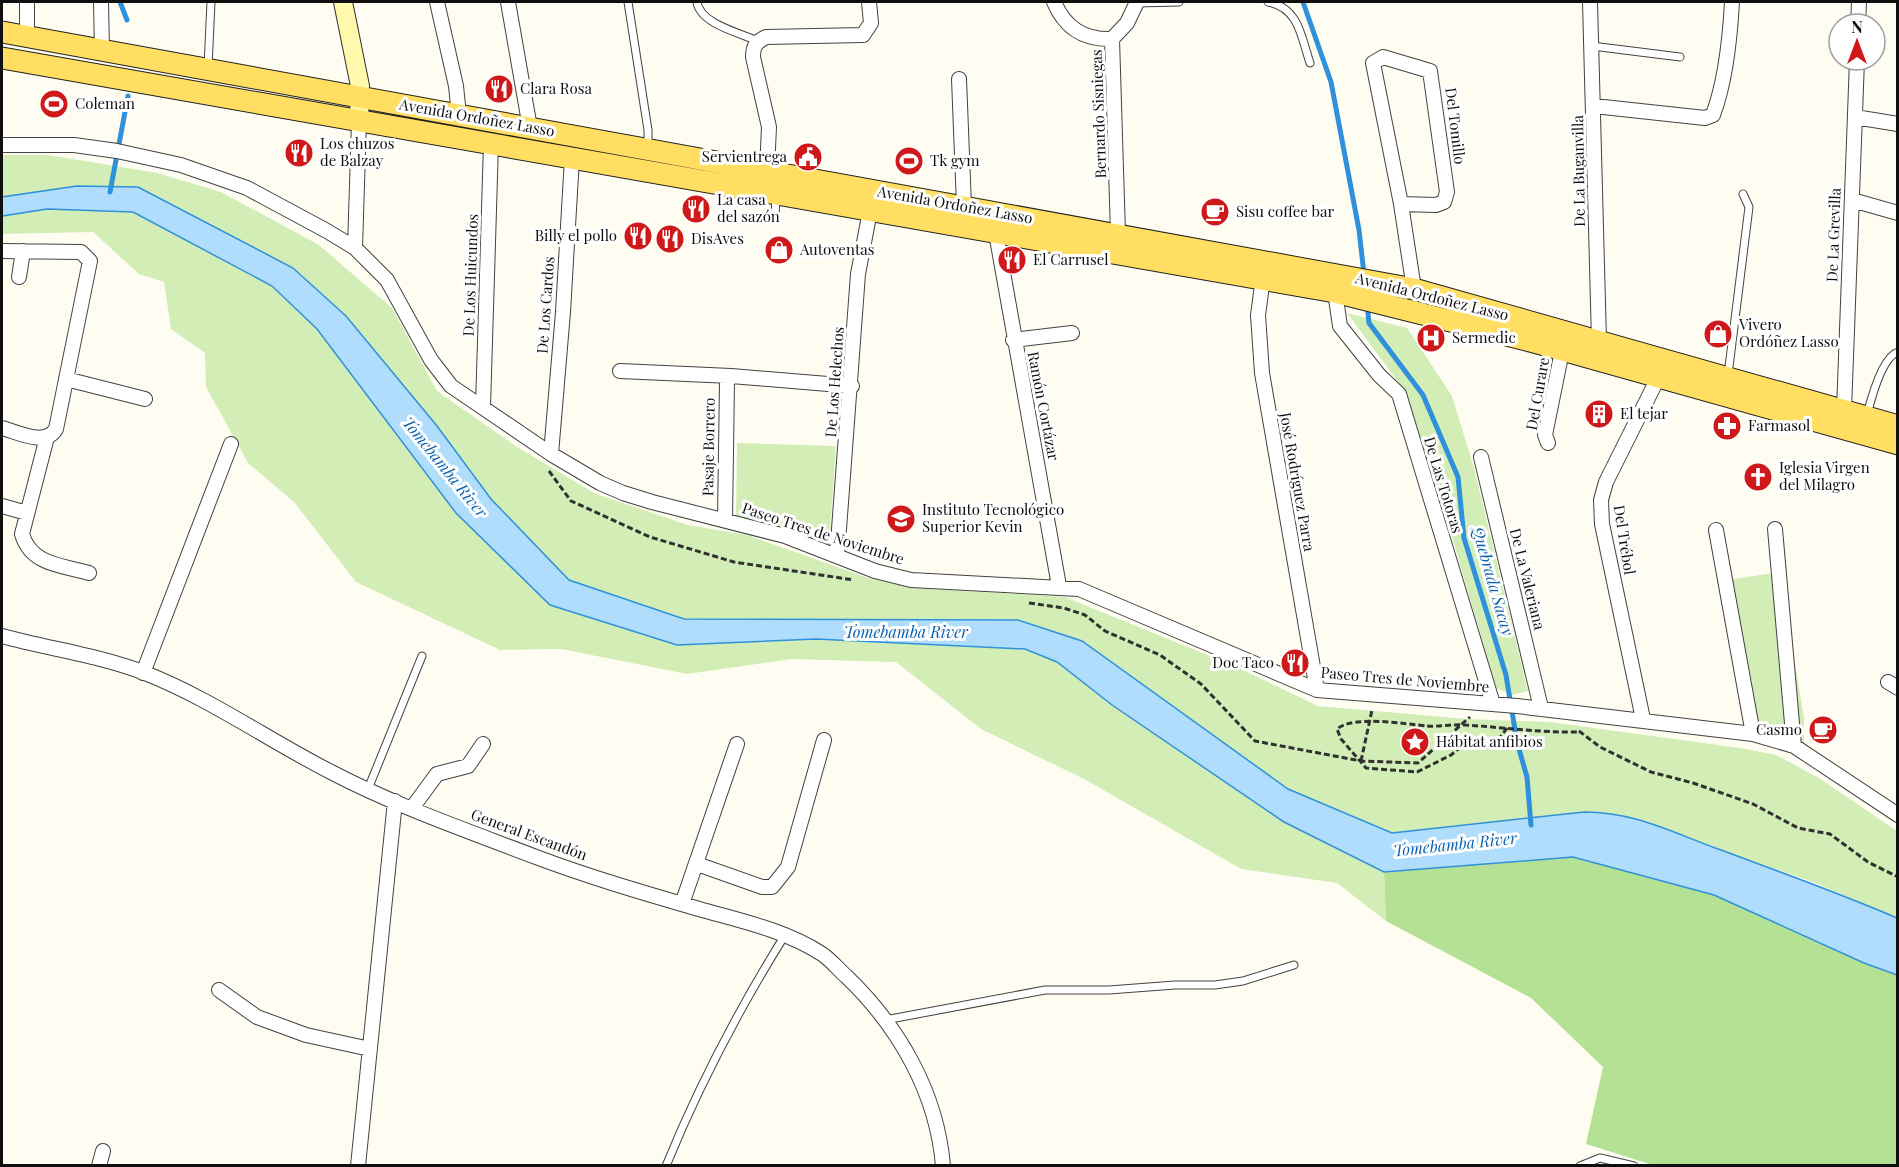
<svg xmlns="http://www.w3.org/2000/svg" width="1899" height="1167" font-family="'Playfair Display',serif">
<rect width="100%" height="100%" fill="#fffdf2"/>
<path fill="#d2eeb6" d="M 2,155 L 48,155 L 157,173 L 221,192 L 319,245 L 392,308 L 437,391 L 517,447 L 596,494 L 688,525 L 747,535 L 868,578 L 912,588 L 1065,597 L 1237,667 L 1318,706 L 1467,719 L 1550,722 L 1740,748 L 1776,755 L 1819,778 L 1897,831 L 1897,918 L 1813,882 L 1719,850 L 1648,822 L 1450,828 L 1392,833 L 1288,789 L 1082,641 L 1018,620 L 684,619 L 568,580 L 491,499 L 437,426 L 346,316 L 138,187 L 77,186 L 2,197 Z
M 47,209 L 133,212 L 272,286 L 317,329 L 456,513 L 537,590 L 677,645 L 816,639 L 1025,649 L 1057,662 L 1112,705 L 1284,822 L 1384,872 L 1386,921 L 1337,883 L 1241,869 L 1086,780 L 981,729 L 896,662 L 792,659 L 687,674 L 561,649 L 500,650 L 356,582 L 294,502 L 248,463 L 206,387 L 205,353 L 171,329 L 164,282 L 139,274 L 93,232 L 2,234 L 2,216 Z
M 1347,313 L 1407,328 L 1452,396 L 1474,468 L 1528,691 L 1512,695 L 1496,688 L 1443,506 L 1404,390 Z
M 737,443 L 836,446 L 829,546 L 786,529 L 736,516 Z
M 1780,572 L 1804,718 L 1804,745 L 1752,722 L 1727,580 Z"/>
<path fill="#b4e194" d="M 1573,857 L 1714,895 L 1864,963 L 1897,975 L 1897,1165 L 1653,1165 L 1586,1144 L 1603,1067 L 1531,998 L 1386,921 L 1384,872 Z"/>
<path fill="#b0ddfc" stroke="#2f91db" stroke-width="1.5" d="M 77,186 L 138,187 L 293,268 L 346,316 L 437,426 L 491,499 L 569,580 L 684,619 L 1018,620 L 1082,641 L 1288,789 L 1392,833 L 1584,812 C 1636,812 1673,833 1721,850 C 1780,872 1839,893 1897,918 L 1897,975 L 1864,963 L 1714,895 L 1573,857 L 1384,872 L 1284,822 L 1112,705 L 1057,662 L 1025,649 L 816,639 L 677,645 L 550,605 L 456,513 L 317,329 L 272,286 L 133,212 L 47,209 L 2,216 L 2,197 Z"/>
<g fill="none" stroke-linecap="round" stroke-linejoin="round">
<path stroke="#2f91db" stroke-width="5" d="M 120,2 L 127,20
M 1303,2 L 1331,82 L 1359,230 L 1364,274
M 110,192 L 128,96
M 1367,304 L 1369,323 L 1423,395 L 1458,477 L 1464,538 L 1506,675 L 1517,742 L 1527,777 L 1531,825"/>
<g stroke="#424242" stroke-width="9">
<path id="lane" d="M 628,2 L 648,130 L 648,147
M 697,2 C 700,24 740,33 758,41
M 1268,2 C 1299,8 1301,36 1310,63
M 1137,3 L 1179,2
M 1592,46 L 1680,57
M 208,67 L 211,2
M 775,217 L 776,196
M 1728,375 L 1749,207 L 1743,194
M 1867,415 C 1871,399 1882,357 1898,352
M 368,789 L 422,656
M 885,1020 L 1045,990 L 1109,990 L 1175,985 L 1215,985 L 1243,981 L 1294,965
M 666,1166 C 699,1085 739,1009 785,935
M 1580,1166 L 1600,1158 L 1634,1166"/>
</g>
<g stroke="#424242" stroke-width="16">
<path id="street" d="M 27,2 L 27,37
M 101,2 L 102,50
M 437,2 L 456,86 L 459,115
M 508,2 L 530,128
M 1054,2 C 1065,28 1084,40 1112,39
M 1590,2 L 1599,341
M 1858,24 L 1859,2
M 1112,39 L 1118,234
M 1112,39 L 1127,23 L 1137,2
M 959,79 L 964,206
M 1594,106 L 1705,118 L 1713,115 C 1726,80 1730,39 1732,2
M 1855,117 L 1898,124
M 2,145 L 74,145 L 117,151 L 181,165 L 247,188 L 327,231 L 355,248 L 387,280 L 431,360 L 451,386 L 551,454 L 600,483 L 623,493 L 652,502 L 785,536 L 875,571 L 911,580 L 1079,589 L 1317,690 L 1517,706 L 1753,734 L 1794,746 L 1898,815
M 767,170 L 769,127 L 753,57 C 753,46 756,42 766,37 L 863,35 L 871,23 L 869,2
M 1852,200 L 1898,213
M 1401,204 L 1436,205 L 1444,202 L 1447,192 L 1430,71 L 1383,57 L 1373,63 L 1401,204 L 1414,289
M 996,233 L 1059,586
M 355,248 L 359,121
M 2,251 L 81,252 L 90,261 L 56,429 C 45,447 18,432 2,428
M 19,277 L 23,251
M 1263,278 L 1258,315 L 1262,373 L 1317,690
M 1335,292 L 1340,326 L 1379,375 L 1399,394 L 1493,704
M 1013,340 L 1072,333
M 620,371 L 731,376
M 66,379 L 145,399
M 483,407 L 491,144
M 1844,411 L 1857,60
M 47,437 L 22,534 C 31,565 61,565 89,573
M 1548,443 L 1545,435 L 1562,351
M 551,454 L 563,312 L 572,158
M 1481,457 L 1541,708
M 2,506 L 27,513
M 725,520 L 727,382 L 731,376 L 852,386
M 1775,529 L 1794,746
M 1716,530 L 1753,734
M 837,556 L 858,274 L 870,211
M 2,636 C 49,649 98,655 145,673 C 211,699 268,740 331,772 C 396,806 468,831 536,857 C 589,877 644,893 699,909 C 741,921 785,930 822,954 C 831,960 839,970 847,977 C 899,1027 937,1093 943,1166
M 143,673 L 231,444
M 1888,682 L 1898,688
M 1643,719 L 1602,524 L 1601,500 L 1606,482 L 1659,376
M 412,808 L 437,774 L 468,766 L 483,744
M 697,864 L 762,887 L 772,887 L 788,867 L 824,740
M 682,904 L 737,744
M 219,990 L 257,1017 L 306,1035 L 370,1049
M 99,1166 L 103,1151
M 358,1166 L 395,801"/>
</g>
<g stroke="#313131" stroke-width="20">
<path id="secondary" d="M 343,2 L 360,86 L 359,121"/>
</g>
<g stroke="#202020" stroke-width="23">
<path id="primary" d="M 2,32 L 1414,289 L 1898,426
M 2,58 L 1335,292 L 1530,341 L 1898,444"/>
</g>
<path stroke="#313131" stroke-width="3" stroke-dasharray="6 3" stroke-linecap="butt" d="M 549,471 L 571,501 L 650,537 L 734,562 L 854,580
M 1029,603 L 1064,608 L 1085,615 L 1105,631 L 1160,655 L 1201,684 L 1255,741 L 1361,761 L 1418,763 L 1470,717
M 1507,728 L 1496,743 L 1462,746 L 1451,755 L 1417,772 L 1366,768 L 1341,739 L 1337,729 C 1353,715 1406,724 1427,726 C 1439,727 1452,724 1464,725 C 1502,727 1540,733 1579,732
M 1579,731 L 1600,747 L 1651,772 L 1693,783 L 1753,804 L 1798,828 L 1830,834 L 1868,862 L 1898,877
M 1361,761 L 1372,710"/>
<use href="#lane" stroke="#fff" stroke-width="7"/>
<use href="#street" stroke="#fff" stroke-width="14"/>
<use href="#secondary" stroke="#fff8ad" stroke-width="18"/>
<use href="#primary" stroke="#ffde62" stroke-width="21"/>
</g>
<defs>
<g id="restaurant-disc" transform="scale(1.5)"><circle r="9.5" fill="#cf181a" stroke="#fff"/><path d="M-5-6h1v4h1v-4h1v4h1v-4h1v5L-1.5 .5V6h-2V.5L-5-1ZM5-6V6H3V1.5H1.5Q1.5-4 5-6Z" fill="#fff"/></g>
<g id="stadium-disc" transform="scale(1.5)"><circle r="9.5" fill="#cf181a" stroke="#fff"/><path d="M0-5a6.5 5 0 1 0 0 10a6.5 5 0 1 0 0-10ZM-3.5-1.8h7v3.6h-7Z" fill="#fff"/></g>
<g id="civic-disc" transform="scale(1.5)"><circle r="9.5" fill="#cf181a" stroke="#fff"/><path d="M-.6-6.5H3V-4.5H.6V-3L4-1V1h2V6H-6V1h2V-1L-.6-3ZM-1.2 2.5V6h2.4V2.5Z" fill="#fff"/></g>
<g id="cafe-disc" transform="scale(1.5)"><circle r="9.5" fill="#cf181a" stroke="#fff"/><path d="M-5.5-4.5H6V0H3Q3 3.5 0 3.5H-2.5Q-5.5 3.5-5.5 0ZM3-3.2v2h1.7v-2ZM-6 4.5H4V6H-6Z" fill="#fff"/></g>
<g id="shop-disc" transform="scale(1.5)"><circle r="9.5" fill="#cf181a" stroke="#fff"/><path d="M-5-2.5h2.3a2.7 3.5 0 0 1 5.4 0H5L5.5 6h-11ZM-1.5-2.5h3a1.5 2.3 0 0 0-3 0Z" fill="#fff"/></g>
<g id="hospital-disc" transform="scale(1.5)"><circle r="9.5" fill="#cf181a" stroke="#fff"/><path d="M-5-5h3v3.5h4V-5h3V5h-3V1.5h-4V5h-3Z" fill="#fff"/></g>
<g id="building-disc" transform="scale(1.5)"><circle r="9.5" fill="#cf181a" stroke="#fff"/><path d="M-4-6H4V6H1V3H-1V6H-4ZM-2.5-4.3h1.7v1.8h-1.7ZM.8-4.3h1.7v1.8H.8ZM-2.5-1h1.7V.8h-1.7ZM.8-1h1.7V.8H.8Z" fill="#fff"/></g>
<g id="pharmacy-disc" transform="scale(1.5)"><circle r="9.5" fill="#cf181a" stroke="#fff"/><path d="M-2-6h4v4h4v4h-4v4h-4v-4h-4v-4h4Z" fill="#fff"/></g>
<g id="church-disc" transform="scale(1.5)"><circle r="9.5" fill="#cf181a" stroke="#fff"/><path d="M-1.2-6h2.4v3.5h3.3v2.4h-3.3V6h-2.4V-.1h-3.3v-2.4h3.3Z" fill="#fff"/></g>
<g id="university-disc" transform="scale(1.5)"><circle r="9.5" fill="#cf181a" stroke="#fff"/><path d="M0-5L7-2L0 1L-7-2ZM-4 1L0 2.5L4 1V4Q0 6-4 4Z" fill="#fff"/></g>
<g id="sight-disc" transform="scale(1.5)"><circle r="9.5" fill="#cf181a" stroke="#fff"/><path d="M0-6L1.8-2.2L6-1.7L2.9 1.2L3.7 5.4L0 3.3L-3.7 5.4L-2.9 1.2L-6-1.7L-1.8-2.2Z" fill="#fff"/></g>
</defs>
<g fill-rule="evenodd">
<use href="#restaurant-disc" x="499" y="89"/>
<use href="#stadium-disc" x="54" y="104"/>
<use href="#restaurant-disc" x="299" y="153"/>
<use href="#civic-disc" x="808" y="157"/>
<use href="#stadium-disc" x="909" y="161"/>
<use href="#restaurant-disc" x="696" y="209"/>
<use href="#cafe-disc" x="1215" y="212"/>
<use href="#restaurant-disc" x="638" y="236"/>
<use href="#restaurant-disc" x="670" y="239"/>
<use href="#shop-disc" x="779" y="250"/>
<use href="#restaurant-disc" x="1012" y="260"/>
<use href="#shop-disc" x="1718" y="334"/>
<use href="#hospital-disc" x="1431" y="338"/>
<use href="#building-disc" x="1599" y="414"/>
<use href="#pharmacy-disc" x="1727" y="426"/>
<use href="#church-disc" x="1758" y="477"/>
<use href="#university-disc" x="901" y="519"/>
<use href="#restaurant-disc" x="1295" y="663"/>
<use href="#cafe-disc" x="1823" y="730"/>
<use href="#sight-disc" x="1415" y="742"/>
</g>
<g text-anchor="middle" stroke-width="6" stroke-linejoin="round" paint-order="stroke">
<g font-size="15" fill="#0f0f0f" stroke="#fff" text-anchor="start">
<text x="520" y="94">Clara Rosa</text>
<text x="75" y="109">Coleman</text>
<text x="320" y="149">Los chuzos<tspan x="320" dy="17">de Balzay</tspan></text>
<text x="787" y="162" text-anchor="end">Servientrega</text>
<text x="930" y="166">Tk gym</text>
<text x="717" y="205">La casa<tspan x="717" dy="17">del sazón</tspan></text>
<text x="1236" y="217">Sisu coffee bar</text>
<text x="617" y="241" text-anchor="end">Billy el pollo</text>
<text x="691" y="244">DisAves</text>
<text x="800" y="255">Autoventas</text>
<text x="1033" y="265">El Carrusel</text>
<text x="1739" y="330">Vivero<tspan x="1739" dy="17">Ordóñez Lasso</tspan></text>
<text x="1452" y="343">Sermedic</text>
<text x="1620" y="419">El tejar</text>
<text x="1748" y="431">Farmasol</text>
<text x="1779" y="473">Iglesia Virgen<tspan x="1779" dy="17">del Milagro</tspan></text>
<text x="922" y="515">Instituto Tecnológico<tspan x="922" dy="17">Superior Kevin</tspan></text>
<text x="1274" y="668" text-anchor="end">Doc Taco</text>
<text x="1802" y="735" text-anchor="end">Casmo</text>
<text x="1436" y="747">Hábitat anfibios</text>
</g>
<g font-size="15" fill="#0f0f0f" stroke="#fff">
<text transform="translate(1099 114) rotate(-92)" y="5">Bernardo Sisniegas</text>
<text transform="translate(477 118) rotate(10)" y="5">Avenida Ordoñez Lasso</text>
<text transform="translate(1455 126) rotate(83)" y="5">Del Tomillo</text>
<text transform="translate(1579 171) rotate(-91)" y="5">De La Buganvilla</text>
<text transform="translate(955 205) rotate(10)" y="5">Avenida Ordoñez Lasso</text>
<text transform="translate(1834 235) rotate(-88)" y="5">De La Grevilla</text>
<text transform="translate(471 275) rotate(-88)" y="5">De Los Huicundos</text>
<text transform="translate(1432 297) rotate(14)" y="5">Avenida Ordoñez Lasso</text>
<text transform="translate(546 305) rotate(-86)" y="5">De Los Cardos</text>
<text transform="translate(835 382) rotate(-86)" y="5">De Los Helechos</text>
<text transform="translate(1538 394) rotate(-80)" y="5">Del Curare</text>
<text transform="translate(1043 406) rotate(79)" y="5">Ramón Cortázar</text>
<text transform="translate(709 447) rotate(-89)" y="5">Pasaje Borrero</text>
<text transform="translate(1297 482) rotate(80)" y="5">José Rodríguez Parra</text>
<text transform="translate(1443 485) rotate(73)" y="5">De Las Totoras</text>
<text transform="translate(823 534) rotate(18)" y="5">Paseo Tres de Noviembre</text>
<text transform="translate(1624 540) rotate(81)" y="5">Del Trébol</text>
<text transform="translate(1527 579) rotate(76)" y="5">De La Valeriana</text>
<text transform="translate(1405 680) rotate(5)" y="5">Paseo Tres de Noviembre</text>
<text transform="translate(529 835) rotate(20)" y="5">General Escandón</text>
</g>
<g font-size="16" font-style="italic" fill="#0a62af" stroke="#fff">
<text transform="translate(445 467) rotate(51)" y="6">Tomebamba River</text>
<text transform="translate(1493 581) rotate(74)" y="6">Quebrada Sacay</text>
<text x="906" y="638">Tomebamba River</text>
<text transform="translate(1455 844) rotate(-6)" y="6">Tomebamba River</text>
</g>
</g>
<rect width="1899" height="1167" fill="none" stroke="#0f0f0f" stroke-width="6"/>
<g transform="translate(1857 42)"><circle r="28" fill="#ffffff" stroke="#9f9f9f" stroke-width="1.5"/>
<path d="M0-4.5L10 22L0 15L-10 22Z" fill="#cf181a"/>
<text y="-9" font-size="16" font-weight="bold" text-anchor="middle" fill="#0f0f0f">N</text>
</g>
</svg>
